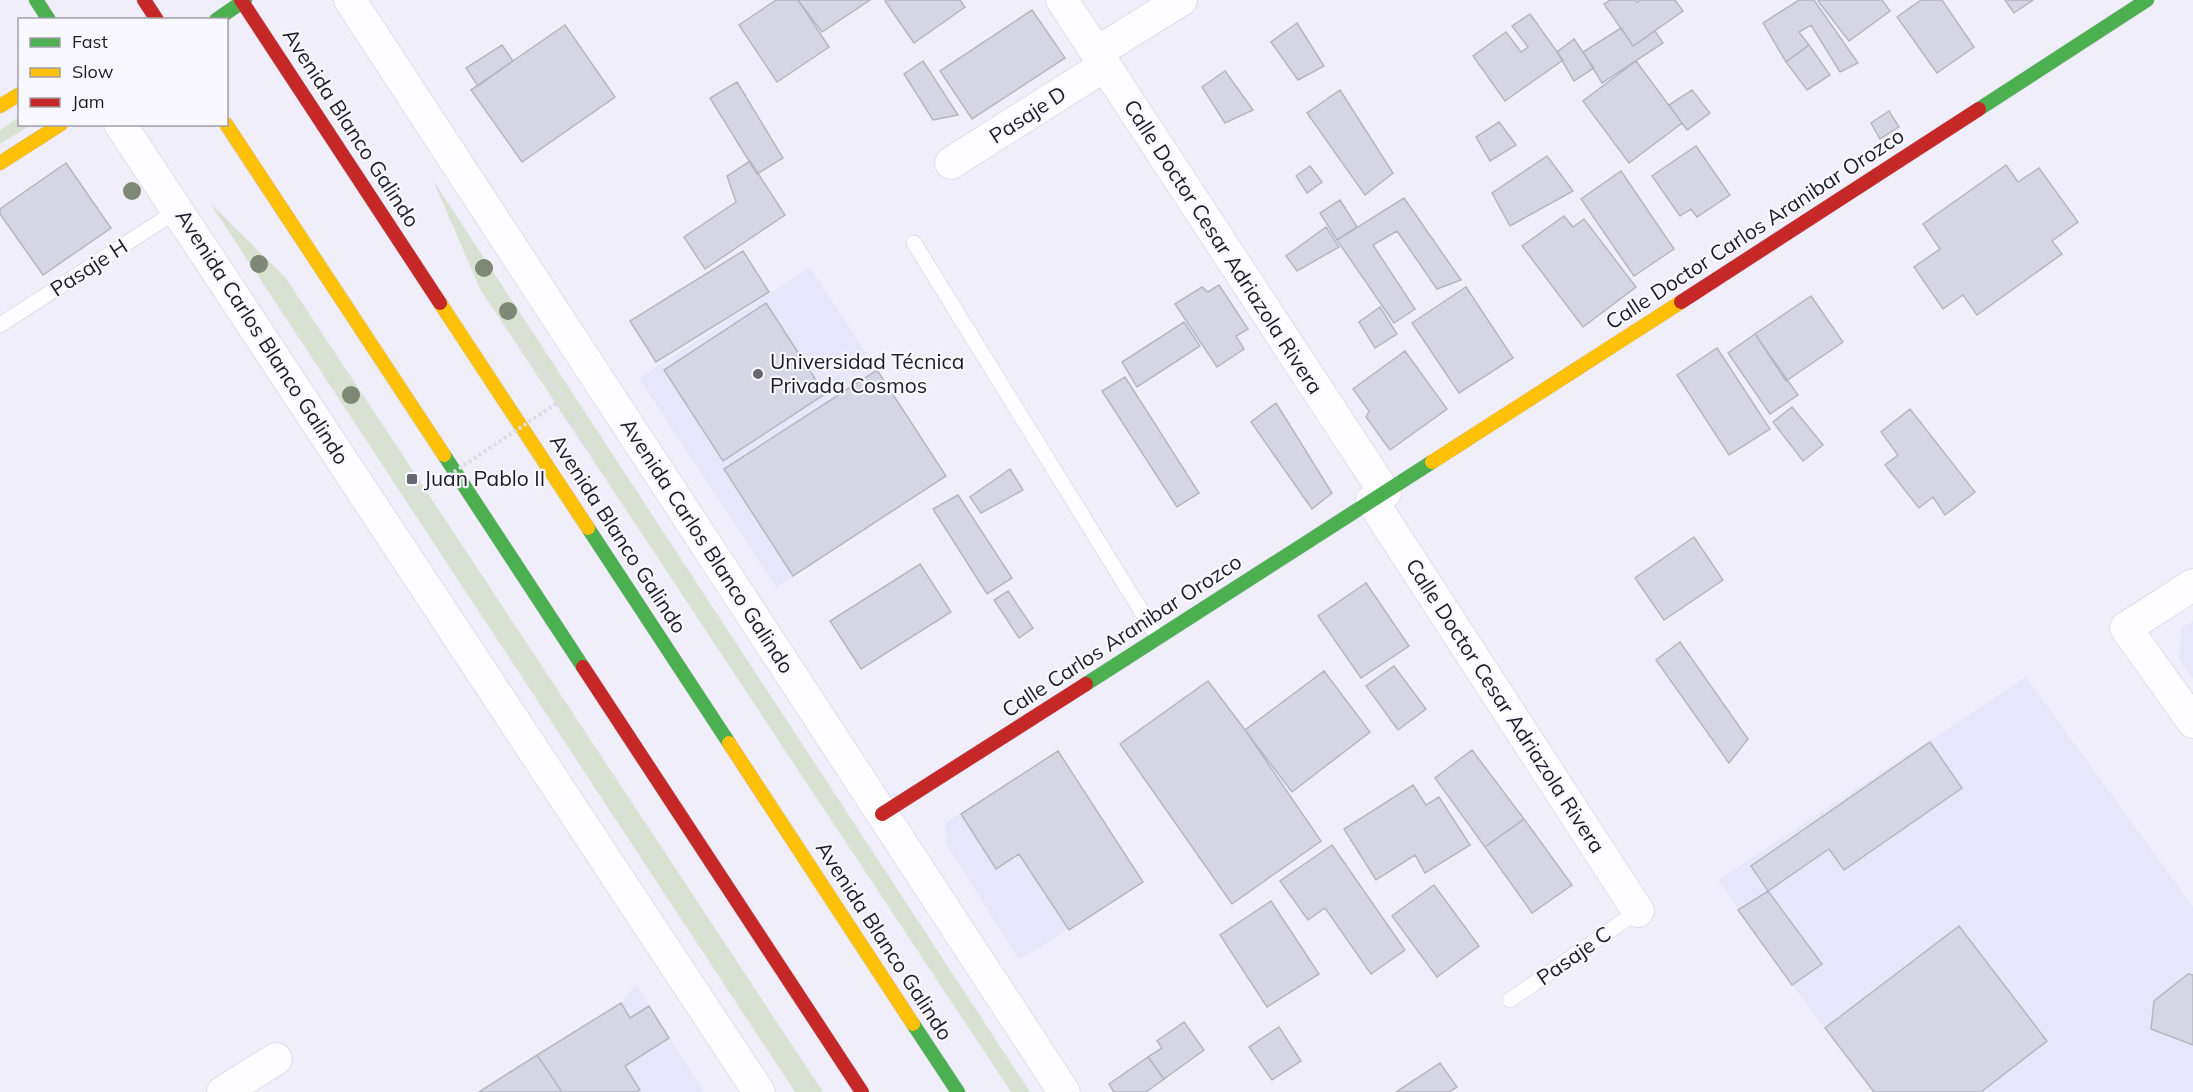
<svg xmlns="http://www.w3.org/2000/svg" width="2193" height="1092" font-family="Mulish,sans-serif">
<rect width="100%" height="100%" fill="#efeefa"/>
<path fill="#e8e6fb" d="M 810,267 L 946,476 L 776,587 L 639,378 Z
M 2193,621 L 2193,678 L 2179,659 L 2181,628 Z
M 2026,677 L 2193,907 L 2193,1092 L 1874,1092 L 1792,985 L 1718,880 Z
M 1058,751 L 1143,882 L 1019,960 L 946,843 L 945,823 Z
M 636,985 L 704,1092 L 479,1092 L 621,1003 Z"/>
<path fill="#d9e2d2" d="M 19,117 L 20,124 L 31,125 L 0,144 L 0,130 Z
M 433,180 L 1030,1092 L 1011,1092 L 480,289 Z
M 210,203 L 285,277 L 823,1092 L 795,1092 Z"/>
<path fill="#d6d5e4" stroke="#b7b6c1" stroke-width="1.5" d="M 776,0 L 798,0 L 829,47 L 777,82 L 739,25 Z
M 798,0 L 870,0 L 822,32 Z
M 887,0 L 960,0 L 965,7 L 914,43 L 885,1 Z
M 1610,0 L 1635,0 L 1637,2 L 1640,0 L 1675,0 L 1683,11 L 1633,46 L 1604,4 Z
M 1799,0 L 1814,0 L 1858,63 L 1840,72 L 1811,25 L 1799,32 L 1809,45 L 1786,62 L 1763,23 Z
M 1820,0 L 1882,0 L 1890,11 L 1849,41 L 1818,1 Z
M 1921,0 L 1942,0 L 1974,47 L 1937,73 L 1897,17 Z
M 2005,0 L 2033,0 L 2014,13 Z
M 1032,10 L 1065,58 L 972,119 L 940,71 Z
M 1530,14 L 1563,60 L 1505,101 L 1473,56 L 1506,32 L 1521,52 L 1528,47 L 1512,26 Z
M 1297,23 L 1324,66 L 1298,80 L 1271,42 Z
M 565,25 L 615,97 L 522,162 L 471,90 Z
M 1621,28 L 1633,46 L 1655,31 L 1663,43 L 1602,83 L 1583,52 Z
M 1574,39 L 1594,68 L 1574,81 L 1557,52 Z
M 502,45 L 513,61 L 478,86 L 466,68 Z
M 1809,45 L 1830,75 L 1807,90 L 1786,62 Z
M 923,61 L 958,115 L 933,120 L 904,74 Z
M 1636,61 L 1682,123 L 1629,163 L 1583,101 Z
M 1225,71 L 1253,110 L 1225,123 L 1202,87 Z
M 737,82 L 783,158 L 757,174 L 710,98 Z
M 1340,90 L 1393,173 L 1365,195 L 1307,113 Z
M 1692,90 L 1710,113 L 1687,130 L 1669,105 Z
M 1889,111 L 1899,127 L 1880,139 L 1871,123 Z
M 1499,122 L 1516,145 L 1490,161 L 1476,137 Z
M 1696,146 L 1730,195 L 1697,217 L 1691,209 L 1680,216 L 1652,176 Z
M 1547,156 L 1573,191 L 1510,226 L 1492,193 Z
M 750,161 L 785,215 L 705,269 L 684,237 L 736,202 L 727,176 Z
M 66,163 L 111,228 L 43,275 L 0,214 L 0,209 Z
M 2006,165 L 2018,182 L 2039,168 L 2078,222 L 2052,241 L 2062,254 L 1977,315 L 1963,295 L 1943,309 L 1914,267 L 1940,249 L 1923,224 Z
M 1310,166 L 1322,182 L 1307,193 L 1296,176 Z
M 1621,171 L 1674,249 L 1634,276 L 1581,199 Z
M 1404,198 L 1461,280 L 1437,289 L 1397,231 L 1373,245 L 1415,309 L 1394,323 L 1337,240 Z
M 1340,200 L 1357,227 L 1337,240 L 1320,213 Z
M 1564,216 L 1573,227 L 1584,219 L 1636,287 L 1583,327 L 1522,246 Z
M 1326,227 L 1339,247 L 1297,271 L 1286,256 Z
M 743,251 L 769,292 L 656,362 L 630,321 Z
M 1219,285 L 1248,329 L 1236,336 L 1244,349 L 1217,367 L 1175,304 L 1202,287 L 1208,292 Z
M 1466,287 L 1513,358 L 1459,393 L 1412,323 Z
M 1811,296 L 1843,342 L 1786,381 L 1755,334 Z
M 766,303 L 825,394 L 723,461 L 664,370 Z
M 1380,307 L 1397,334 L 1375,348 L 1359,322 Z
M 1184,322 L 1200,346 L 1137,387 L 1122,362 Z
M 1755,334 L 1798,395 L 1770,414 L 1728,353 Z
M 1717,348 L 1770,429 L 1729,455 L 1677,375 Z
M 1405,351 L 1447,409 L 1390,450 L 1366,417 L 1369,411 L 1353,389 Z
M 877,370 L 946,476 L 793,576 L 724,469 Z
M 1125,377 L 1199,493 L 1177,507 L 1102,391 Z
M 1276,403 L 1332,493 L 1312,509 L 1251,422 Z
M 1792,407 L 1823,445 L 1803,461 L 1773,422 Z
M 1910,409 L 1975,492 L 1945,515 L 1933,497 L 1919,508 L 1885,465 L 1898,455 L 1881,432 Z
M 1010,469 L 1023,490 L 981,513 L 970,497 Z
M 958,495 L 1012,578 L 987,594 L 933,509 Z
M 1694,537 L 1723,580 L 1664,620 L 1635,578 Z
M 920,564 L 951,612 L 861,669 L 830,621 Z
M 1366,583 L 1409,646 L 1361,678 L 1318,616 Z
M 1008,591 L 1033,628 L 1019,638 L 994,600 Z
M 1680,642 L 1748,739 L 1729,763 L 1656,660 Z
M 1394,666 L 1426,709 L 1398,730 L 1366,686 Z
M 1324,671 L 1370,732 L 1292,792 L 1245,730 Z
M 1208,681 L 1245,730 L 1321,841 L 1232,904 L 1120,744 Z
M 1930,742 L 1962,788 L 1844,870 L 1829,849 L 1768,891 L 1751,866 Z
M 1472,750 L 1524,819 L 1485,847 L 1435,778 Z
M 1058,751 L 1143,882 L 1069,930 L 1019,854 L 996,869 L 961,814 Z
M 1413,785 L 1426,805 L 1439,797 L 1470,845 L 1425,873 L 1415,855 L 1376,880 L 1344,829 Z
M 1524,819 L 1572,885 L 1532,913 L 1485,847 Z
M 1332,845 L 1405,950 L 1371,974 L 1325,908 L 1308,920 L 1280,881 Z
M 1434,885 L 1479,946 L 1437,977 L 1392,916 Z
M 1768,891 L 1822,964 L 1792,985 L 1738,910 Z
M 1271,901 L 1319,974 L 1267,1007 L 1220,935 Z
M 1959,926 L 2047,1041 L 1981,1092 L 1874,1092 L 1825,1028 Z
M 2188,974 L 2193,975 L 2193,1045 L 2151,1029 L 2154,1001 Z
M 621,1003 L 630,1018 L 649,1006 L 669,1038 L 625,1066 L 640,1090 L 636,1092 L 562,1092 L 537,1055 Z
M 1184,1022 L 1204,1050 L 1164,1079 L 1148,1057 L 1162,1048 L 1157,1041 Z
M 1279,1027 L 1301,1061 L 1272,1080 L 1249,1047 Z
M 537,1055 L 562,1092 L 479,1092 Z
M 1148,1057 L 1164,1079 L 1146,1092 L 1114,1092 L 1109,1084 Z
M 1440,1063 L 1457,1087 L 1449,1092 L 1396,1092 Z"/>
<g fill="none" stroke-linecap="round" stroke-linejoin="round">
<g stroke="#cdccd7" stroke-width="16">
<path id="lane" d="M 914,243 L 1158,638
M 0,325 L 178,210
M 1510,1000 L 1638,911"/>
</g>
<g stroke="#cdccd7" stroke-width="33">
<path id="street" d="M 350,0 L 1064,1092
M 1062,0 L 1385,493
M 1096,53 L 1181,0
M 120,124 L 759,1092
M 951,163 L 1104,66
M 1372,501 L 1638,911
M 2193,585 L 2126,628 L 2193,722
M 223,1092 L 276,1059"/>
</g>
<g stroke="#cdccd7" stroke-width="15">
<path id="fast" d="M 36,0 L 49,20
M 216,20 L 245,0
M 1979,109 L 2147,0
M 444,455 L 583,667
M 588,528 L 729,743
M 1086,684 L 1432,462
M 913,1024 L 958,1092"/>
</g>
<g stroke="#cdccd7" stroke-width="15">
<path id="slow" d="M 0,106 L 20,94
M 226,124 L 444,455
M 0,163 L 61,124
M 440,303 L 588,528
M 1432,462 L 1681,302
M 729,743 L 913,1024"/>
</g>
<g stroke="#cdccd7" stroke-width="15">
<path id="jam" d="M 144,0 L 157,20
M 241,0 L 440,303
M 1681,302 L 1979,109
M 583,667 L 862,1092
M 882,814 L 1086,684"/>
</g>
<path stroke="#dddce0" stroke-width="4" stroke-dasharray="3 3" stroke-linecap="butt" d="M 360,424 L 368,418 L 456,549 L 447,555"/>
<use href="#lane" stroke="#fdfcfe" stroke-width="15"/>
<use href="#street" stroke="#fdfcfe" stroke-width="32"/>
<use href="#fast" stroke="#4caf50" stroke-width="14"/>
<use href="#slow" stroke="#ffc107" stroke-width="14"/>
<use href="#jam" stroke="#c62828" stroke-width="14"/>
<path stroke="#dddce0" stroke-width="4" stroke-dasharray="3 3" stroke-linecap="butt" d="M 409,502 L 557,403 L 593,456 L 600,451 L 518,331 L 514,334 L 554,391"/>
</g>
<g fill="#7f8875">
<circle cx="132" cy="191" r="9"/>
<circle cx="259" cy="264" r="9"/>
<circle cx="484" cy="268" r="9"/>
<circle cx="508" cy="311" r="9"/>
<circle cx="351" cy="395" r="9"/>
</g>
<g fill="#676671" stroke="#f9f8fe" stroke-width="2">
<circle cx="758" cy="374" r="6"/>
<rect x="406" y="473" width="12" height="12" rx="3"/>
</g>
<g text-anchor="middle" stroke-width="4.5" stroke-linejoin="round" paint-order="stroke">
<g font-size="21" fill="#1e1d27" stroke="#f9f8fe">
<text transform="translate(1028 115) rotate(-33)" y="7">Pasaje D</text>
<text transform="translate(351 128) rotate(57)" y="7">Avenida Blanco Galindo</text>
<text transform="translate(1755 229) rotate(-33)" y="7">Calle Doctor Carlos Aranibar Orozco</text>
<text transform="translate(1223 247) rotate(57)" y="7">Calle Doctor Cesar Adriazola Rivera</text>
<text transform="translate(89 268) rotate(-33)" y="7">Pasaje H</text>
<text transform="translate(262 337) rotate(57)" y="7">Avenida Carlos Blanco Galindo</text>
<text transform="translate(618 534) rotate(57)" y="7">Avenida Blanco Galindo</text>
<text transform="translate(707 546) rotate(57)" y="7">Avenida Carlos Blanco Galindo</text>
<text transform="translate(1122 636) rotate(-33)" y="7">Calle Carlos Aranibar Orozco</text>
<text transform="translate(1505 706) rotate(57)" y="7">Calle Doctor Cesar Adriazola Rivera</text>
<text transform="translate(884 941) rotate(57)" y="7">Avenida Blanco Galindo</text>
<text transform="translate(1574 956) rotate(-35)" y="7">Pasaje C</text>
</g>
<g font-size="21" fill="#1e1d27" stroke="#f9f8fe" text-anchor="start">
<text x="770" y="369">Universidad Técnica<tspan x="770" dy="24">Privada Cosmos</tspan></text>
<text x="424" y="486">Juan Pablo II</text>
</g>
</g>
<rect x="18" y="18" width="210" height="108" fill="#f9f8fe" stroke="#a1a0a8" stroke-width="1.5"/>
<rect x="30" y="38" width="30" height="9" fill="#4caf50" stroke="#a1a0a8" stroke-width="1.5"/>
<text x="72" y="48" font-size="18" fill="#1e1d27">Fast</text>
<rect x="30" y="68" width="30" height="9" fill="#ffc107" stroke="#a1a0a8" stroke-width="1.5"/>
<text x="72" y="78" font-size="18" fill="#1e1d27">Slow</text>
<rect x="30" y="98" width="30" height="9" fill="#c62828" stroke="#a1a0a8" stroke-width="1.5"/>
<text x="72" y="108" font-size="18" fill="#1e1d27">Jam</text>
</svg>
